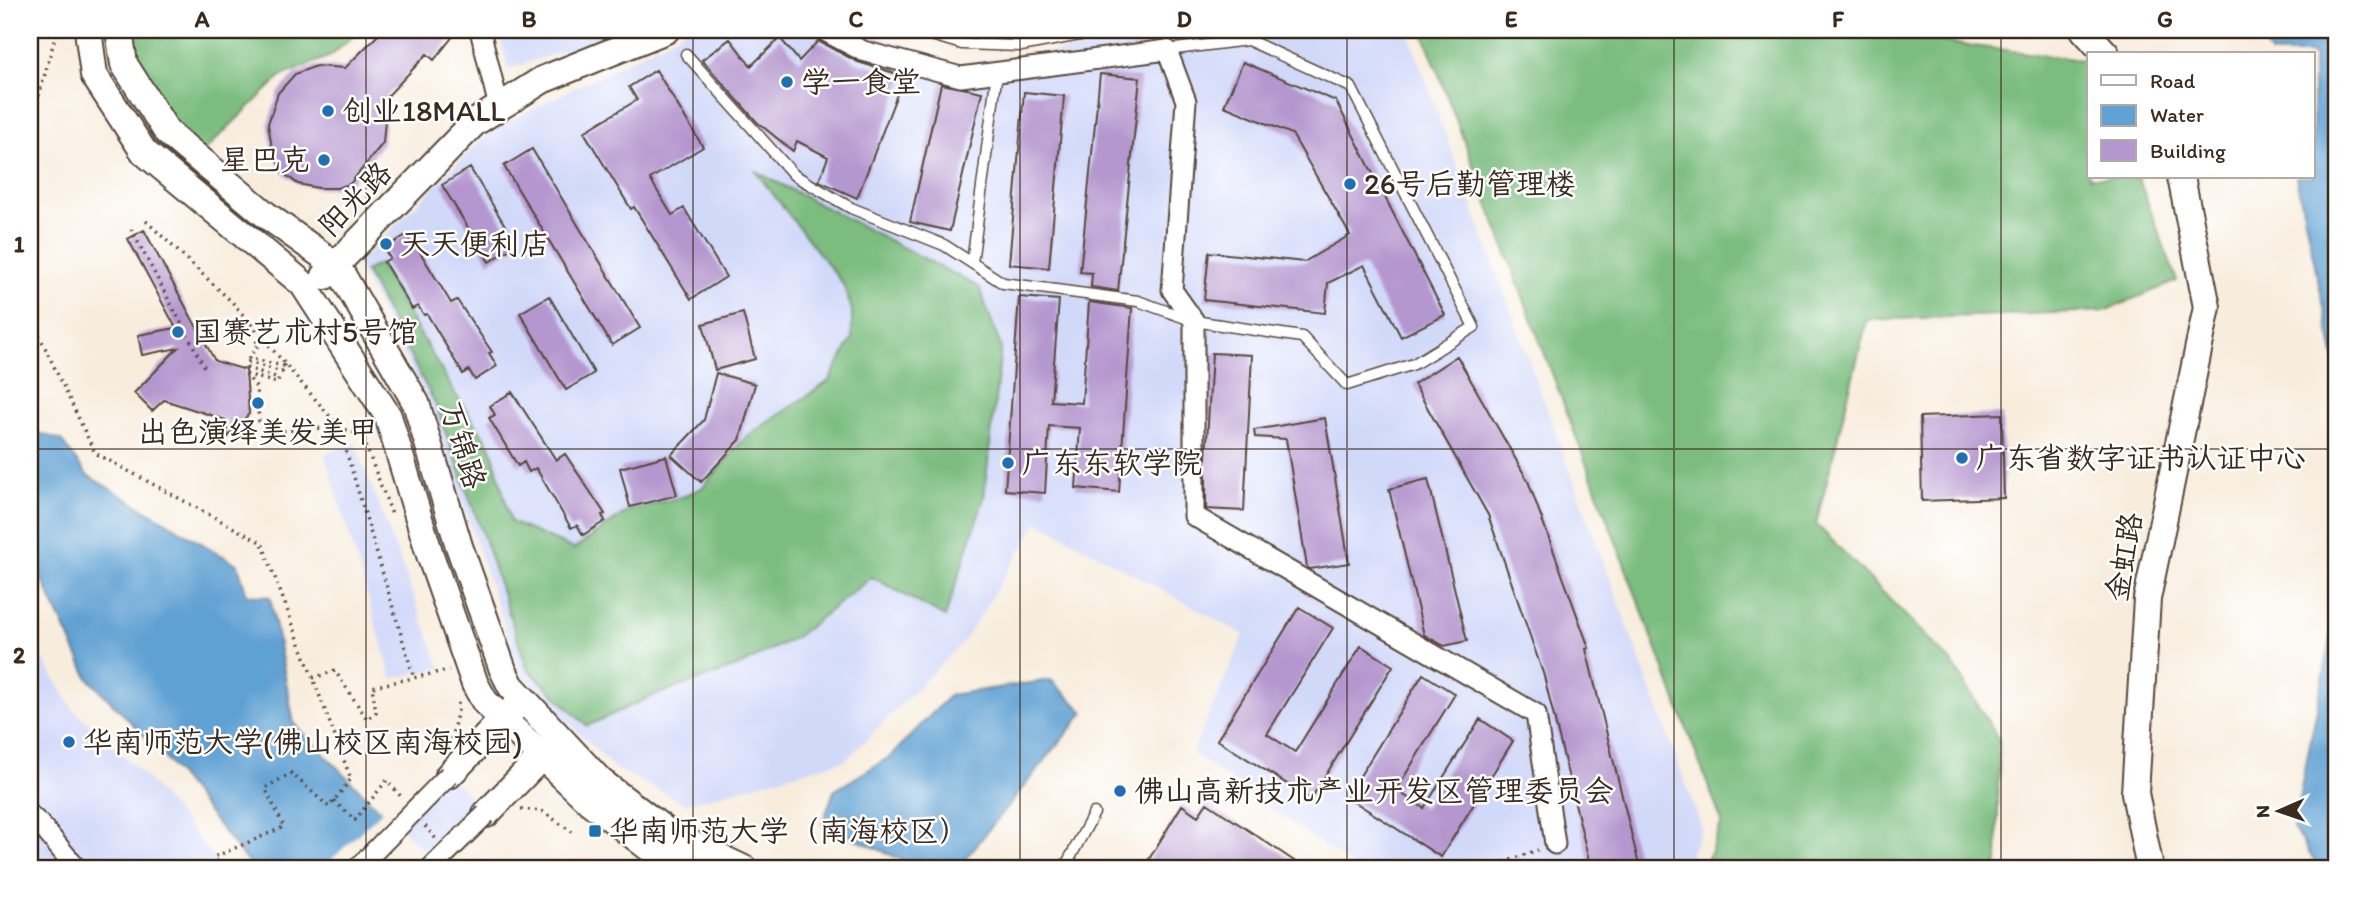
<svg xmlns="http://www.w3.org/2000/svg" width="2367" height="899" font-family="Itim,'LXGW WenKai TC',sans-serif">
<rect width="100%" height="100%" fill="#fff"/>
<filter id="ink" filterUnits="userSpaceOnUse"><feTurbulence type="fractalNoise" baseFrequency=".0143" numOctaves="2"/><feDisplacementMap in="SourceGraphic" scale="14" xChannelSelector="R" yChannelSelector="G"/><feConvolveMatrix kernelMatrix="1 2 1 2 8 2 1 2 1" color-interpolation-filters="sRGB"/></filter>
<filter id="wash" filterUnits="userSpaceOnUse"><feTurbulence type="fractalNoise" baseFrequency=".00686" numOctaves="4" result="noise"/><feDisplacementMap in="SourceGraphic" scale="28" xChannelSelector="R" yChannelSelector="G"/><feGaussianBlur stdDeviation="1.57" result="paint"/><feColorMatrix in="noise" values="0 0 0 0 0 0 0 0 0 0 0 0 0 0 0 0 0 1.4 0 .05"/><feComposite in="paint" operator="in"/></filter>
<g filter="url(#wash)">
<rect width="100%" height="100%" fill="#f8eddd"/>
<path fill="#d1d9f9" d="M 498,30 L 628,30 L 508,69 Z
M 683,30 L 860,30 L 955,64 L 1178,36 L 1193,30 L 1407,30 L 1702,828 L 1684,869 L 1357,869 L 1192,753 L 1244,635 L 1038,522 L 965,640 L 846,760 L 685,804 L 614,768 L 521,674 L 429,404 L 357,264 L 490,131 L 677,36 Z
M 355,443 L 441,668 L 392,678 L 325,454 Z
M 30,637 L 72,708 L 146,777 L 224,869 L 30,869 Z
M 449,775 L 486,814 L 438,869 L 329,869 Z"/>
<path fill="#7bbd7f" stroke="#5b744e" stroke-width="2" d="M 126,30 L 360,30 L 331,56 L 281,76 L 202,153 L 172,128 L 128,61 Z
M 1422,30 L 1886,30 L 1895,36 L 2089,61 L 2089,177 L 2138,177 L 2177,281 L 2104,311 L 1867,320 L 1816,524 L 1953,664 L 1999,740 L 1997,869 L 1704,869 L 1722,822 Z
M 755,171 L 979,287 L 1001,347 L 984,498 L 945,617 L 872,577 L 796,637 L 739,666 L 652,696 L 587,726 L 527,668 L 483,535 L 434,401 L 365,271 L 379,264 L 454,392 L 491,447 L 511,522 L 574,549 L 628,511 L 685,496 L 702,488 L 746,437 L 829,381 L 852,339 L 852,310 L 843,284 Z"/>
<path fill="#61a1d3" stroke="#4e6678" stroke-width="2" d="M 2257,30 L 2337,30 L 2337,368 L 2296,177 L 2313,177 L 2313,54 L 2270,54 Z
M 30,426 L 32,431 L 61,440 L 87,475 L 238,565 L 247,595 L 270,597 L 294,724 L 438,869 L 253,869 L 160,752 L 88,678 L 43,581 L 30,567 Z
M 2337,609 L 2337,869 L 2320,869 L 2293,828 Z
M 1051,680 L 1084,712 L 957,869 L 922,869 L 822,824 L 834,791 L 891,756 L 950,695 Z"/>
<path fill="#f8eddd" d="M 383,810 L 441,869 L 322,869 Z"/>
<g id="blocks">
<path fill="#b597cf" d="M 383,30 L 458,30 L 434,60 L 427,54 L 381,103 L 385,120 L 383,143 L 350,184 L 337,188 L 318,188 L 298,184 L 282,172 L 272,148 L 268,124 L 278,93 L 295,74 L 316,66 L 345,68 Z
M 780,38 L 799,61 L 818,41 L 858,62 L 904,76 L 857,198 L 819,181 L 828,157 L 797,141 L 793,151 L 757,122 L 702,60 L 730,39 L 751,66 Z
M 1243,62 L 1336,101 L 1445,315 L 1401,337 L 1364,265 L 1328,283 L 1325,313 L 1204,300 L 1209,252 L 1304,262 L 1350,235 L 1292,134 L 1224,106 Z
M 656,70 L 703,147 L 650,179 L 672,215 L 684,208 L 726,277 L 691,299 L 634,207 L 631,209 L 584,132 L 637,100 L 629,87 Z
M 1100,74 L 1140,78 L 1118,291 L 1091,287 L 1092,273 L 1080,272 Z
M 941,84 L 982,92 L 950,231 L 910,222 Z
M 1024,92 L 1064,96 L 1049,268 L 1009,264 Z
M 532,149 L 640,328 L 612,345 L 504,166 Z
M 470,168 L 517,245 L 489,262 L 442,185 Z
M 144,230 L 215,361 L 246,370 L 249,414 L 228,437 L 226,420 L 164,400 L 152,411 L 134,393 L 178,348 L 142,355 L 138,335 L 176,328 L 128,239 Z
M 406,235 L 413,246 L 415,244 L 451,303 L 457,300 L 492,352 L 489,353 L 497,366 L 475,380 L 469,370 L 463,374 L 427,314 L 424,315 L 418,306 L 412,309 L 384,262 L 390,258 L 384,249 Z
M 549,296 L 594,373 L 566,390 L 520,313 Z
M 1019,297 L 1059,300 L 1051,401 L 1082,403 L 1089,302 L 1132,308 L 1119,492 L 1076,488 L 1080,428 L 1049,426 L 1045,493 L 1005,490 Z
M 743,313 L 755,359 L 715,370 L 703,324 Z
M 1212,353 L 1252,355 L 1244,511 L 1206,509 L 1206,459 Z
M 1457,356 L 1528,481 L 1589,648 L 1586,649 L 1640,869 L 1591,869 L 1544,676 L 1488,515 L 1414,384 Z
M 716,373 L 755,384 L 740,440 L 701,482 L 671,455 L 704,420 Z
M 512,392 L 556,460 L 565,454 L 605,514 L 602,515 L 605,521 L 583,535 L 577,525 L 571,528 L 536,468 L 529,472 L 524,462 L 518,466 L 489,418 L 495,415 L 490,406 Z
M 2002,414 L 2004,498 L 1922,501 L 1920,417 Z
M 1325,418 L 1349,563 L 1310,569 L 1307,567 L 1286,439 L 1255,437 L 1254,430 Z
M 666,456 L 677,495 L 630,507 L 620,468 Z
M 1428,479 L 1467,641 L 1444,646 L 1424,635 L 1389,489 Z
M 1299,607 L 1333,628 L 1267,734 L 1295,752 L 1361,646 L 1393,666 L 1311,799 L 1217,740 Z
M 1423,674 L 1455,694 L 1396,790 L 1424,808 L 1480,719 L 1513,741 L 1441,857 L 1347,797 Z
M 1207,803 L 1251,832 L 1306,869 L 1143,869 L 1182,805 L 1198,816 Z"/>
</g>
</g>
<g filter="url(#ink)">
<use href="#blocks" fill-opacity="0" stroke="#57473b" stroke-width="2"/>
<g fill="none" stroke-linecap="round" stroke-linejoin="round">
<g stroke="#57473b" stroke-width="13">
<path id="lane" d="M 914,30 L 962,44 L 1021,46 L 1106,30
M 686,54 L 794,175 L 851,208 L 944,245 L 1003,283 L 1138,301 L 1194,321 L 1302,337 L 1347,385 L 1414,364 L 1474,327 L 1351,87 L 1248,40 L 1167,50
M 972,263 L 997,72
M 1064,869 L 1094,813"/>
</g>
<g stroke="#57473b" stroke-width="23">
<path id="street" d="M 480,30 L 499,107
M 823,30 L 863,51 L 961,77 L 1167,50 L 1186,101 L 1172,290 L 1194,321 L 1194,516 L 1536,714 L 1555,844
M 30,815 L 40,824 L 77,869"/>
</g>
<g stroke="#57473b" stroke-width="30">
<path id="secondary" d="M 88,30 L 94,75 L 144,152 L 303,284 L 388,416 L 430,555 L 475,684 L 485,702 L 590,802 L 661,857 L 690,869
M 119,30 L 124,64 L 167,132 L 266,215 L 337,266 L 416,403 L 459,546 L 503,670 L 511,686 L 600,781 L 670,834 L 744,869
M 2084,30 L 2106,54
M 325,276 L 474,123 L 542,80 L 666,30
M 449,775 L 514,708
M 486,814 L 553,745
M 2150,869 L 2135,793 L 2147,599 L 2207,307 L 2181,177"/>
</g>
<path stroke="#57473b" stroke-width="3.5" stroke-dasharray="2 5" stroke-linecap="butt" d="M 37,103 L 57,30
M 146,221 L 232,302 L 339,427 L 414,678
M 131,229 L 205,368
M 30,316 L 95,453 L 262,543 L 351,779 L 329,807 L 291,773 L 265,788 L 284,827 L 214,857 L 221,869
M 246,374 L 256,387 L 259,421 L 281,431 L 339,427 L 362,436 L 393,517
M 246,374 L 277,383 L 279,378 L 247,368 L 248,362 L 282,372 L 284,366 L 249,358 L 259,344 L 243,325 L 246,318
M 313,678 L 335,671 L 367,719 L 376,712 L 372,687 L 449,670
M 451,739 L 458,710 L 458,702
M 334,801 L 355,820 L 387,780 L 403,799
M 521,809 L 542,811 L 572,832
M 425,826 L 436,839
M 1484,869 L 1538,850"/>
<use href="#lane" stroke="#fff" stroke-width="10"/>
<use href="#street" stroke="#fff" stroke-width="19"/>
<use href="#secondary" stroke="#fff" stroke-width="26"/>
<g stroke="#57473b" stroke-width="23" stroke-linecap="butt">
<path id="street-bridge" d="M 357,869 L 449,775
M 430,869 L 486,814"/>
</g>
<path stroke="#57473b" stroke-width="3.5" stroke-dasharray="2 5" stroke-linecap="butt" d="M 332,869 L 338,863"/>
<use href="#street-bridge" stroke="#fff" stroke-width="19"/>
</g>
</g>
<path fill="none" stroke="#3b2a1e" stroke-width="2" stroke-opacity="0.55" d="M 366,30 L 366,869M 693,30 L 693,869M 1020,30 L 1020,869M 1347,30 L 1347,869M 1674,30 L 1674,869M 2001,30 L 2001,869M 30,449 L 2337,449"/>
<g fill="#1f6fb2" stroke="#fff" stroke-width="2.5">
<circle cx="787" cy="82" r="7"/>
<circle cx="328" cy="111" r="7"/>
<circle cx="324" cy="160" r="7"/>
<circle cx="1350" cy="184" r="7"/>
<circle cx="386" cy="244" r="7"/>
<circle cx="178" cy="332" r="7"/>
<circle cx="258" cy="403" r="7"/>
<circle cx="1962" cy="458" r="7"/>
<circle cx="1008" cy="463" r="7"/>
<circle cx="69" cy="742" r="7"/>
<circle cx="1120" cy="791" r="7"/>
<rect x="588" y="824" width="14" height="14" rx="3.5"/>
</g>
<g text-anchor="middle" stroke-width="5" stroke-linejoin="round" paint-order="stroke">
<g font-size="30" fill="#3b2a1e" stroke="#fff" text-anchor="start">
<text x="801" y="92">学一食堂</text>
<text x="342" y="121">创业18MALL</text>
<text x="310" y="170" text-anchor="end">星巴克</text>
<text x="1364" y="194">26号后勤管理楼</text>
<text x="400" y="254">天天便利店</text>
<text x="192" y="342">国赛艺术村5号馆</text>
<text x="258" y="442" text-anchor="middle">出色演绎美发美甲</text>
<text x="1976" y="468">广东省数字证书认证中心</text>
<text x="1022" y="473">广东东软学院</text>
<text x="83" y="752">华南师范大学(佛山校区南海校园)</text>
<text x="1134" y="801">佛山高新技术产业开发区管理委员会</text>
<text x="609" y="841">华南师范大学（南海校区）</text>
</g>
<g font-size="30" fill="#3b2a1e" stroke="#fff">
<text transform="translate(355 199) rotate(-46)" y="10">阳光路</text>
<text transform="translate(463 445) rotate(73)" y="10">万锦路</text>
<text transform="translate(2124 557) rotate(-80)" y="10">金虹路</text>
</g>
</g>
<rect width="2367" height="899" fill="none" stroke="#fff" stroke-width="77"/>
<rect x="2087" y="52" width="228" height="126" fill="#ffffff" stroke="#b1aaa5" stroke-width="2"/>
<rect x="2101" y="75" width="35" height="10" fill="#ffffff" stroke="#b1aaa5" stroke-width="2"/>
<text x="2150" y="88" font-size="21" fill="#3b2a1e">Road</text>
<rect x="2101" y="105" width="35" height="21" fill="#61a1d3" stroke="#b1aaa5" stroke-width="2"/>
<text x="2150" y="122" font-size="21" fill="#3b2a1e">Water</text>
<rect x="2101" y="140" width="35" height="21" fill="#b597cf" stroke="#b1aaa5" stroke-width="2"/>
<text x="2150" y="158" font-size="21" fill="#3b2a1e">Building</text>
<g transform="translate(2279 811) rotate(268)" stroke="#ffffff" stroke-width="5" paint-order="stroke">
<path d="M0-5L12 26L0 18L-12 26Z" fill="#3b2a1e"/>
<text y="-10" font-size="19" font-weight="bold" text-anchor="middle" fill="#3b2a1e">N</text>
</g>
<rect x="38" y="38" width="2290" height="822" fill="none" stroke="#3b2a1e" stroke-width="2.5"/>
<g font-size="23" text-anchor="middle" font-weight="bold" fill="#3b2a1e">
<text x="202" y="27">A</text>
<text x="529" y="27">B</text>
<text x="856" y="27">C</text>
<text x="1184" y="27">D</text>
<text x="1511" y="27">E</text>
<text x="1838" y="27">F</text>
<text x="2165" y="27">G</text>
<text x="19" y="252">1</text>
<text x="19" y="663">2</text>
</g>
</svg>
